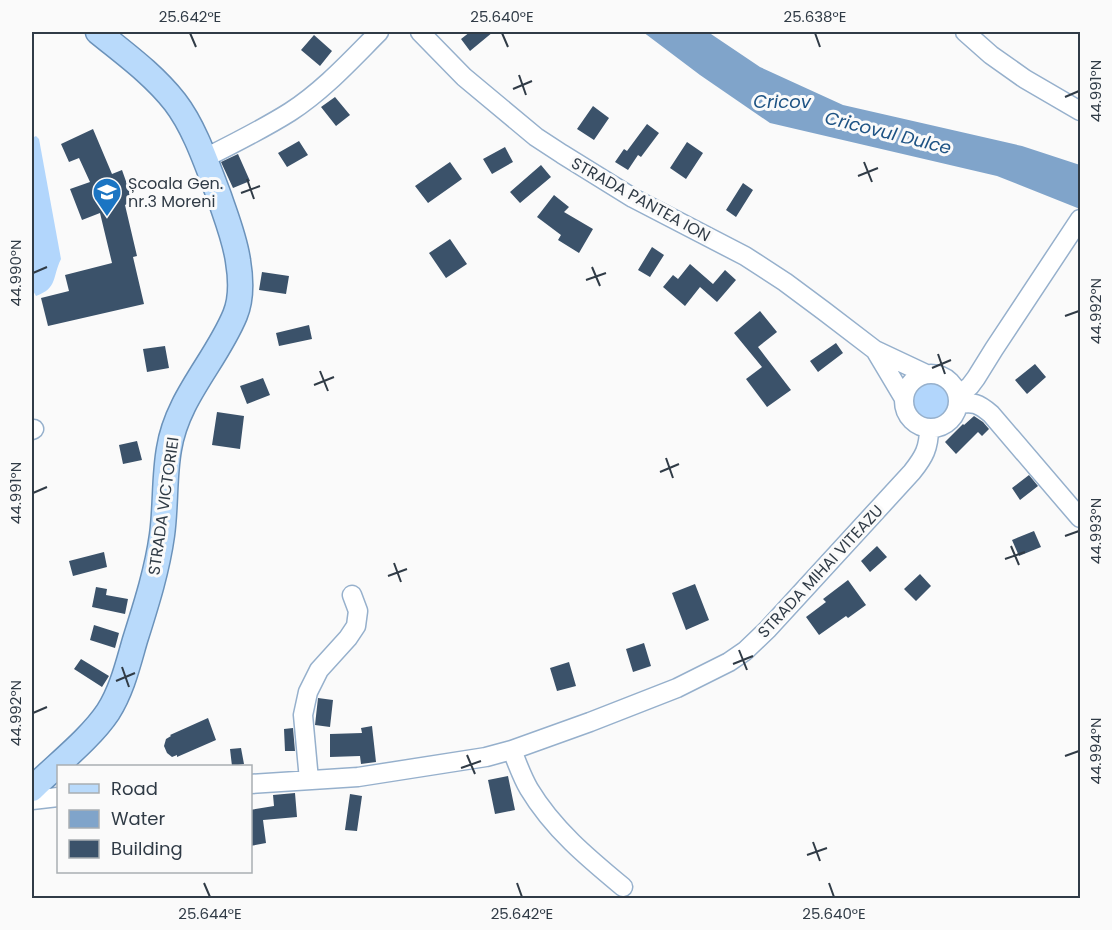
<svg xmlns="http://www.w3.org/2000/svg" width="1112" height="930" font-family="Poppins,sans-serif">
<rect width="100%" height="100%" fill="#fafafa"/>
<path fill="#b2d6fc" d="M 36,136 L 39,139 L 61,259 C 52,277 58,288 36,296 L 32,289 L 32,153 L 33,148 L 32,138 Z
M909 401a22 22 0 1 1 44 0a22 22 0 1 1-44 0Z"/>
<path fill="#80a4ca" d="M 643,32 L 708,32 L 760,67 L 843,105 L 1022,146 L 1080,165 L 1080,209 L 997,176 L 770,123 L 700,75 Z"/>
<path fill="#3b526a" d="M 470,32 L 493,32 L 470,51 L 461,39 Z
M 314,35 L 332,51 L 320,66 L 301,50 Z
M 335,97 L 350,115 L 336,126 L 321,107 Z
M 593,106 L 609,118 L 594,140 L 577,129 Z
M 647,124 L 659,133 L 641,157 L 638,155 L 628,170 L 615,162 L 624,149 L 627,151 Z
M 93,129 L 112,174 L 122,170 L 133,201 L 125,205 L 137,256 L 133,257 L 144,304 L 48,326 L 41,298 L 69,291 L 65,275 L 112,263 L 100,213 L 82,220 L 70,189 L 90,182 L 79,158 L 69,162 L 61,144 Z
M 299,141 L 308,155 L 287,167 L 278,153 Z
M 687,142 L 703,153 L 686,179 L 670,168 Z
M 505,147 L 513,162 L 492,174 L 483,159 Z
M 238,154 L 250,181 L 233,188 L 221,162 Z
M 450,162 L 462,179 L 428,203 L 415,186 Z
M 541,165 L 551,177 L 520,203 L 510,192 Z
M 743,183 L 753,190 L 736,217 L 726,210 Z
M 554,195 L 569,207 L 564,212 L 593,229 L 579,253 L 558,240 L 561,235 L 537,217 Z
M 450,239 L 467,264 L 446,278 L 429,253 Z
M 652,247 L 664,255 L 650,277 L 638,270 Z
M 690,264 L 713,284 L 725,270 L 736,280 L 717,302 L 700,287 L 685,306 L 663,287 L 673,275 L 678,279 Z
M 262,272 L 289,276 L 286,294 L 259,290 Z
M 760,311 L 777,332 L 758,347 L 791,390 L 767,407 L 746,379 L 762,367 L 734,333 Z
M 309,325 L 312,339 L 279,346 L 276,333 Z
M 836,343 L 843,353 L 818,372 L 810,361 Z
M 165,346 L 169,368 L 147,372 L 143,349 Z
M 1035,364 L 1046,377 L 1027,394 L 1015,380 Z
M 263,378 L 270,395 L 247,404 L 240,386 Z
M 217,412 L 244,416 L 240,449 L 212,445 Z
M 974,416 L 983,422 L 989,429 L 982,436 L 978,432 L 956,454 L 945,442 L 963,424 L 964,425 Z
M 137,441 L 142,460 L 123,464 L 119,445 Z
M 1029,475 L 1038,486 L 1020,500 L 1012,488 Z
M 1034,531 L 1041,547 L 1019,556 L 1012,540 Z
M 877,546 L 887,557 L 870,572 L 861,561 Z
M 104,552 L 107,567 L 73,576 L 69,561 Z
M 920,574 L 931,586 L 916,601 L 904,589 Z
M 848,580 L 866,605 L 848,618 L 846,616 L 819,635 L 806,617 L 826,602 L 823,599 Z
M 695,584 L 709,620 L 686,630 L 672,593 Z
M 96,587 L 107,589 L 106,595 L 128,599 L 125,614 L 92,607 Z
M 94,625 L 119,633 L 115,648 L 90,640 Z
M 644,643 L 651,666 L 633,672 L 626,649 Z
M 81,659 L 109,676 L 102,687 L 74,669 Z
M 569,662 L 576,686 L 557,691 L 550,668 Z
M 318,698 L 333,700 L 330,727 L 315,725 Z
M 208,718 L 216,740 L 177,757 L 177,755 L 172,757 L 167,753 L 164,746 L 166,739 L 171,736 L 170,735 Z
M 372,726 L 376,762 L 361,764 L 360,756 L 330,757 L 330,734 L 362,733 L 361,728 Z
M 293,728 L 295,751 L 285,751 L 284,729 Z
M 241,748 L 244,764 L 232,766 L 230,749 Z
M 508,776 L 515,810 L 495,814 L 488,780 Z
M 295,793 L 297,817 L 263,820 L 266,843 L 250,846 L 250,810 L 274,806 L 273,795 Z
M 350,794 L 362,796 L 357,831 L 345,830 Z"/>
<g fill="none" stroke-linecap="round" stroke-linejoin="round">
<g stroke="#96b0cc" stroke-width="21">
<path id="minor" d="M 420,32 L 464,77 L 536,137 L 562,154 L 633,198 L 745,256 L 785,282 L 824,311 L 875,350 L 926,374
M 965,32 L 991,55 L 1025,79 L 1080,111
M 205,158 C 233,144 263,129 290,112 C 324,90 351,60 379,32
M 875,350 L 903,397
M904 401a27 27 0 1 1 54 0a27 27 0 1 1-54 0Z
M 958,396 L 970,386 L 976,378 L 994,349 L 1080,219
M 958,404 C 974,402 978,403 991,414 L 1080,518
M 32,430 L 34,429
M 512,750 C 517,763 522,777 529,789 C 553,829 588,858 623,887
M 309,780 L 303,715 L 308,692 L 319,670 L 348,638 L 356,626 L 358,611 L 352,595
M 250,784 L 358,777 L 486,757 L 512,750 L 590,722 L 677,688 L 729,662 L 745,651 L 768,629 L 912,472 C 924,457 929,448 929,428
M 32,800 L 58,797"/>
</g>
<g stroke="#6b92ba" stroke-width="27">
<path id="major" d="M 32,789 C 55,766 90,739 108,712 C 122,690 128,664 135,640 C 146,605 157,571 162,535 C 166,506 164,477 169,449 C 177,398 216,361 235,315 C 242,298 241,279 238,261 C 235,239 226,217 219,196 C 207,165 195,128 175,102 C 153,74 125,54 98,32"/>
</g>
<use href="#minor" stroke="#fff" stroke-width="18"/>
<use href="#major" stroke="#b9dafb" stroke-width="24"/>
</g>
<path fill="none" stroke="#303b46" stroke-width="2" d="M 190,33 L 196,47M 502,33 L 508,47M 815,33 L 820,47M 519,75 L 526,95M 513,89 L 532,81M 1065,97 L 1079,91M 864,162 L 872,182M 858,176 L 878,168M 247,179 L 254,199M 241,193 L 260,186M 592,267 L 600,286M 33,273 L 47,267M 586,280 L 606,273M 1065,316 L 1079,311M 938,354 L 945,374M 932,368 L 951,360M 320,371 L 328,391M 314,385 L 334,377M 666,458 L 673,478M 660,472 L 679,464M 33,493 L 47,487M 1065,536 L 1079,531M 1011,546 L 1019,565M 1005,559 L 1025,552M 394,563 L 401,582M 388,576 L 407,569M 739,650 L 747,670M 733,664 L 753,656M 122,667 L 129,687M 116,681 L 135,673M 33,713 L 47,707M 467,755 L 475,774M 1065,756 L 1079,751M 461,768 L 481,761M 813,842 L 820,861M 807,855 L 827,848M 204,883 L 210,897M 517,883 L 522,897M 829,883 L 834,897"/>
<defs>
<g id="school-pin" transform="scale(1.5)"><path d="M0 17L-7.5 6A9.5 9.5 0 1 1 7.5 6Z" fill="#1b75c3" stroke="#fafafa"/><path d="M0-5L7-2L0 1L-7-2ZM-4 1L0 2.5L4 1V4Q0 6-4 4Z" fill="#fff"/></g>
</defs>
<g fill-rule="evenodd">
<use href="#school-pin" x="107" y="192"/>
</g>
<g text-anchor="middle" stroke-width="6" stroke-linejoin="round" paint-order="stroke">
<g font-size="16" fill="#303b46" stroke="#fafafa" text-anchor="start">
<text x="128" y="189">Școala Gen.<tspan x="128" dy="18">nr.3 Moreni</tspan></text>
</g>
<g font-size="16" fill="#303b46" stroke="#fafafa">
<text transform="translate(641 199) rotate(29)" y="6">STRADA PANTEA ION</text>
<text transform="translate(163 506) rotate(-82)" y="6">STRADA VICTORIEI</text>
<text transform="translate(820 571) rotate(-47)" y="6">STRADA MIHAI VITEAZU</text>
</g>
<g font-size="18" font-style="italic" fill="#1e5384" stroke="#fafafa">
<text x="782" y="108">Cricov</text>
<text transform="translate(888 133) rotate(14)" y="6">Cricovul Dulce</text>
</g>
</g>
<rect width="1112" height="930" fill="none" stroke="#fafafa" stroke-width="66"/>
<rect x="57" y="765" width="195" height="108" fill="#fafafa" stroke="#a9aeb2" stroke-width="1.5"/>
<rect x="69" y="784" width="30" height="9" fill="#b9dafb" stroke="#a9aeb2" stroke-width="1.5"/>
<text x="111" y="795" font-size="18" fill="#303b46">Road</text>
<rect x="69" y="810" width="30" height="18" fill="#80a4ca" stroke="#a9aeb2" stroke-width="1.5"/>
<text x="111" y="825" font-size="18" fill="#303b46">Water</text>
<rect x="69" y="840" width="30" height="18" fill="#3b526a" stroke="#a9aeb2" stroke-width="1.5"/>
<text x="111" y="855" font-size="18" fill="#303b46">Building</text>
<rect x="33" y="33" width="1046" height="864" fill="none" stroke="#303b46" stroke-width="2"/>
<g font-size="15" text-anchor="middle" fill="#303b46">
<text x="190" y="22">25.642°E</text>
<text x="502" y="22">25.640°E</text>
<text x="815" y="22">25.638°E</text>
<text transform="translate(1096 91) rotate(-90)" y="5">44.991°N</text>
<text transform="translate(16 273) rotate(-90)" y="5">44.990°N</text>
<text transform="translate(1096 311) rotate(-90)" y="5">44.992°N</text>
<text transform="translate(16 493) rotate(-90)" y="5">44.991°N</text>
<text transform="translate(1096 531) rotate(-90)" y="5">44.993°N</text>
<text transform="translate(16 713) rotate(-90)" y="5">44.992°N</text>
<text transform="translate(1096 751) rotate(-90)" y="5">44.994°N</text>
<text x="210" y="919">25.644°E</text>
<text x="522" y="919">25.642°E</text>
<text x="834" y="919">25.640°E</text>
</g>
</svg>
